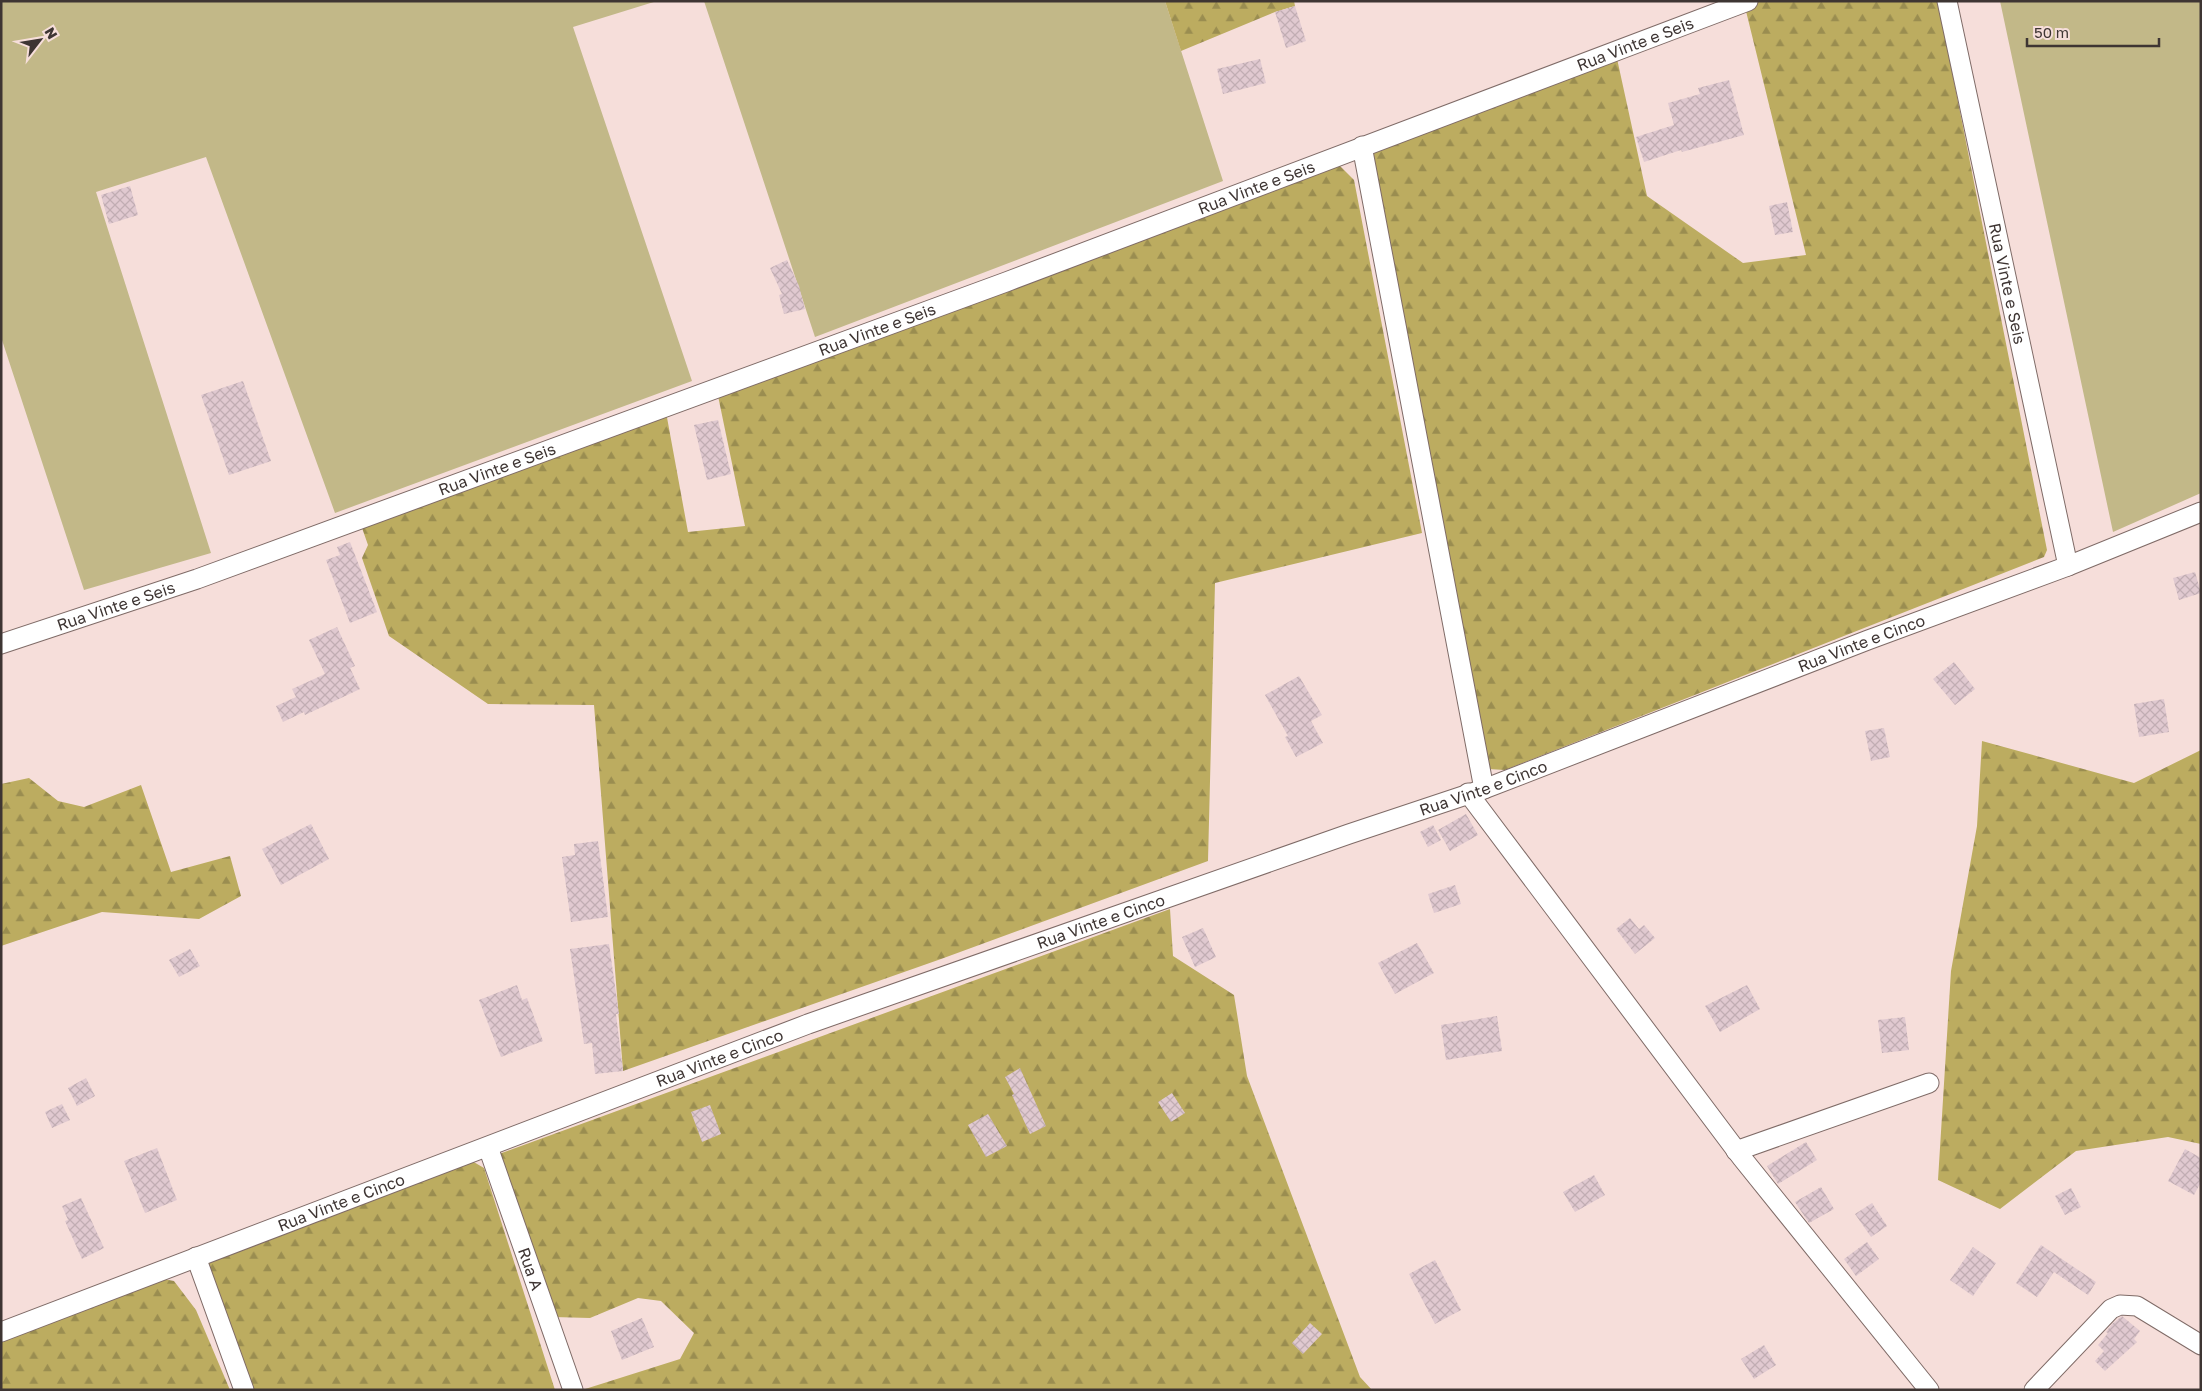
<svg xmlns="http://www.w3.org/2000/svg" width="2202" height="1391" font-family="'Golos Text',sans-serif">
<defs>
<pattern id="forest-firs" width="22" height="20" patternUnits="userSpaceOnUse" patternTransform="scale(1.25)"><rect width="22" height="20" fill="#bcac60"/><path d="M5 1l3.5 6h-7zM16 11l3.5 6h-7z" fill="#9a8d50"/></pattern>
<pattern id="building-cross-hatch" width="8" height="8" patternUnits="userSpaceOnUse" patternTransform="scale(1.25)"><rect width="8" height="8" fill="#e0c9d0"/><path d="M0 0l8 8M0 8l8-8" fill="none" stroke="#c1adb3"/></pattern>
</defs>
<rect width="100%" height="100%" fill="#f6deda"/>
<path fill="#c2b888" d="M 1,1 L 657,1 L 573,27 L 692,381 L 335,513 L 206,157 L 96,192 L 211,553 L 84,590 L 1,337 Z
M 704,1 L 1165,1 L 1223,181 L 815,337 Z
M 2000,1 L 2201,1 L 2201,493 L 2113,532 Z"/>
<path fill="url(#forest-firs)" d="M 1165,1 L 1294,1 L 1295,6 L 1275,12 L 1181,51 Z
M 1748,1 L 1938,1 L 2047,550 L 2044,557 L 1505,770 L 1488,769 L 1370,146 L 1616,54 L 1647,196 L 1743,263 L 1806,255 L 1744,3 Z
M 1338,164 L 1354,180 L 1422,533 L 1215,583 L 1208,861 L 941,959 L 623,1071 L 594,705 L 488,704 L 389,636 L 362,558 L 368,545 L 361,525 L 666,412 L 688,532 L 745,526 L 717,391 Z
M 1982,741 L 2134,783 L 2201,750 L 2201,1144 L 2168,1137 L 2076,1151 L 2000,1209 L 1938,1180 L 1951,971 L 1977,826 Z
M 29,778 L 58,801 L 84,807 L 141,785 L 171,872 L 230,856 L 241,896 L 199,919 L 102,912 L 1,946 L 1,784 Z
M 1170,909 L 1173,956 L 1234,995 L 1247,1076 L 1360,1377 L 1372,1390 L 582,1390 L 680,1359 L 694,1333 L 661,1301 L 638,1298 L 590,1318 L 553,1317 L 499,1154 Z
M 472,1161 L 484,1168 L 555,1390 L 249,1390 L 204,1270 L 208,1261 Z
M 158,1278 L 174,1281 L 196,1310 L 230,1390 L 1,1390 L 1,1339 Z"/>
<path fill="url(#building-cross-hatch)" d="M 1295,6 L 1306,41 L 1286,48 L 1275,12 Z
M 1260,59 L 1266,83 L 1223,94 L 1217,69 Z
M 1729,80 L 1744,135 L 1682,152 L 1681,150 L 1644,162 L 1636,137 L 1674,125 L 1668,103 L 1700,94 L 1698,88 Z
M 130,186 L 138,215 L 109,224 L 101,195 Z
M 1787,202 L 1793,232 L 1775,235 L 1769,206 Z
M 787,260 L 799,286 L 805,309 L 784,314 L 779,295 L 782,294 L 770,268 Z
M 243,381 L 271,461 L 229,475 L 201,395 Z
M 718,420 L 731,474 L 707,480 L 694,425 Z
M 350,542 L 377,612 L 350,623 L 326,560 L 340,555 L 337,547 Z
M 2195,572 L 2201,593 L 2179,600 L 2173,578 Z
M 337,627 L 355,666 L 350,668 L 360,689 L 305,715 L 304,712 L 283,722 L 276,706 L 296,697 L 292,689 L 325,674 L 309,640 Z
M 1954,662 L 1975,689 L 1955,705 L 1933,679 Z
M 1299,676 L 1322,715 L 1311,721 L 1323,743 L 1296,757 L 1285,737 L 1288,736 L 1265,695 Z
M 2164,699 L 2169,732 L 2139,737 L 2134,704 Z
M 1884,728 L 1890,757 L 1871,761 L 1865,731 Z
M 1466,814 L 1478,835 L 1450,851 L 1438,830 Z
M 311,824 L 329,859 L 281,885 L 262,849 Z
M 1433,825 L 1441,840 L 1428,847 L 1420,832 Z
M 598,841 L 608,917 L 571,922 L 562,857 L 575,855 L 574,844 Z
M 1455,885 L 1461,904 L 1434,913 L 1428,894 Z
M 1630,918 L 1639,929 L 1644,925 L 1655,938 L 1635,954 L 1616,929 Z
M 1203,928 L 1216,957 L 1195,967 L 1182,937 Z
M 1417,943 L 1434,973 L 1395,994 L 1378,963 Z
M 609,944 L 619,1014 L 616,1014 L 623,1071 L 595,1074 L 592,1043 L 584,1044 L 570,949 Z
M 190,949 L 200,966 L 179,977 L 169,960 Z
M 517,985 L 522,1000 L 527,998 L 543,1041 L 501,1057 L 479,1000 Z
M 1747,985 L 1760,1009 L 1720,1032 L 1705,1006 Z
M 1497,1016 L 1502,1051 L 1446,1060 L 1441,1025 Z
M 1905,1017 L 1909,1050 L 1882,1053 L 1878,1020 Z
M 1020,1068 L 1046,1126 L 1030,1134 L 1012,1095 L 1014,1094 L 1005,1077 Z
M 86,1078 L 95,1096 L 77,1106 L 68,1088 Z
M 1172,1093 L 1185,1113 L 1171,1122 L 1158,1102 Z
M 62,1104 L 70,1120 L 52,1128 L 45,1112 Z
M 710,1105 L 721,1134 L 702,1142 L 691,1112 Z
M 988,1114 L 1007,1146 L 986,1157 L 968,1125 Z
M 1806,1142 L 1817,1160 L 1778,1184 L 1767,1166 Z
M 157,1148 L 177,1200 L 145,1213 L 124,1161 Z
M 2185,1149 L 2201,1158 L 2201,1182 L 2194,1195 L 2168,1181 Z
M 1594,1175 L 1605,1195 L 1575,1212 L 1563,1192 Z
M 1821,1187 L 1834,1209 L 1809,1223 L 1795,1202 Z
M 2071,1188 L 2081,1207 L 2065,1215 L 2055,1196 Z
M 81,1198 L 104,1248 L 82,1259 L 65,1221 L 68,1220 L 62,1206 Z
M 1872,1203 L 1887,1226 L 1871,1237 L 1855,1214 Z
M 1867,1242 L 1879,1259 L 1856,1276 L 1844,1259 Z
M 2041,1245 L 2096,1282 L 2088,1295 L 2054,1272 L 2037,1297 L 2016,1283 Z
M 1973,1247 L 1996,1263 L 1973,1296 L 1950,1280 Z
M 1435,1260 L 1461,1310 L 1435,1324 L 1409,1274 Z
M 2122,1316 L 2140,1331 L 2134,1339 L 2137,1342 L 2105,1371 L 2095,1361 L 2104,1351 L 2098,1345 L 2108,1333 L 2106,1332 L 2112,1324 Z
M 642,1318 L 654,1347 L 622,1360 L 611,1331 Z
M 1310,1323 L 1322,1334 L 1303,1354 L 1292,1343 Z
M 1764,1345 L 1776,1365 L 1754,1379 L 1741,1359 Z"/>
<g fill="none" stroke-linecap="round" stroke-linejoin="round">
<g stroke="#7f6b67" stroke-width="21">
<g id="street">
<path id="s1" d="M 1947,1 L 2068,566"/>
<path d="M 1362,146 L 1484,789"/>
<path id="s2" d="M 1,644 L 197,579 L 1006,282 L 1748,1"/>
<path d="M 1468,793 L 1742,1158 L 1929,1390"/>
<path id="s3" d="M 488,1147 L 573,1390"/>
<path d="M 1736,1151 L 1929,1083"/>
<path d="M 196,1257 L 244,1390"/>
<path id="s4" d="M 1,1332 L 808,1024 L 1349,834 L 1484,789 L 1868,640 L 2068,566 L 2201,512"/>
<path d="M 2034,1390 L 2111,1309 L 2120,1305 L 2137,1306 L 2201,1345"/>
</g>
</g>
<use href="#street" stroke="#fff" stroke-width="19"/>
</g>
<g text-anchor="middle" stroke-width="4.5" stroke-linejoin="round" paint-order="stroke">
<g font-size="16" fill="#3e3533" stroke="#f6deda">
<text dy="6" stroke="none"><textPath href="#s2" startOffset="1741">Rua Vinte e Seis</textPath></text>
<text dy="6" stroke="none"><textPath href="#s2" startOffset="1336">Rua Vinte e Seis</textPath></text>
<text dy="6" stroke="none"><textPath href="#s1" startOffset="289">Rua Vinte e Seis</textPath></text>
<text dy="6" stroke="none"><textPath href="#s2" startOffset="931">Rua Vinte e Seis</textPath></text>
<text dy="6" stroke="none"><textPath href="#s2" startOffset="526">Rua Vinte e Seis</textPath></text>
<text dy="6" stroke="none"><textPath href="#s2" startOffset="121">Rua Vinte e Seis</textPath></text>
<text dy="6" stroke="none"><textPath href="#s4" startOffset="1984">Rua Vinte e Cinco</textPath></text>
<text dy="6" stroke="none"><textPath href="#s4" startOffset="1579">Rua Vinte e Cinco</textPath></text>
<text dy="6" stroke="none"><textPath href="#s4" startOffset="1174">Rua Vinte e Cinco</textPath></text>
<text dy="6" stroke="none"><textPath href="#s4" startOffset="769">Rua Vinte e Cinco</textPath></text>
<text dy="6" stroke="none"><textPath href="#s4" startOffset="364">Rua Vinte e Cinco</textPath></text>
<text dy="6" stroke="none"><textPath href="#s3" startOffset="129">Rua A</textPath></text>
</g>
</g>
<rect width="2202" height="1391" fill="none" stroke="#3e3533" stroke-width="5"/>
<g transform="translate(40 40) rotate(59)" stroke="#f6deda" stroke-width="4" paint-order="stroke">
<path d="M0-4L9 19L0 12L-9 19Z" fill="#3e3533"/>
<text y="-8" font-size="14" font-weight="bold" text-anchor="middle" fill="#3e3533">N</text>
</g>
<path d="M2027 38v8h132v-8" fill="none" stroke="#3e3533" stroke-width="2.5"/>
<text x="2034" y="38" font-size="15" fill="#3e3533" stroke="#f6deda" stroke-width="4" paint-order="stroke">50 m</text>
</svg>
